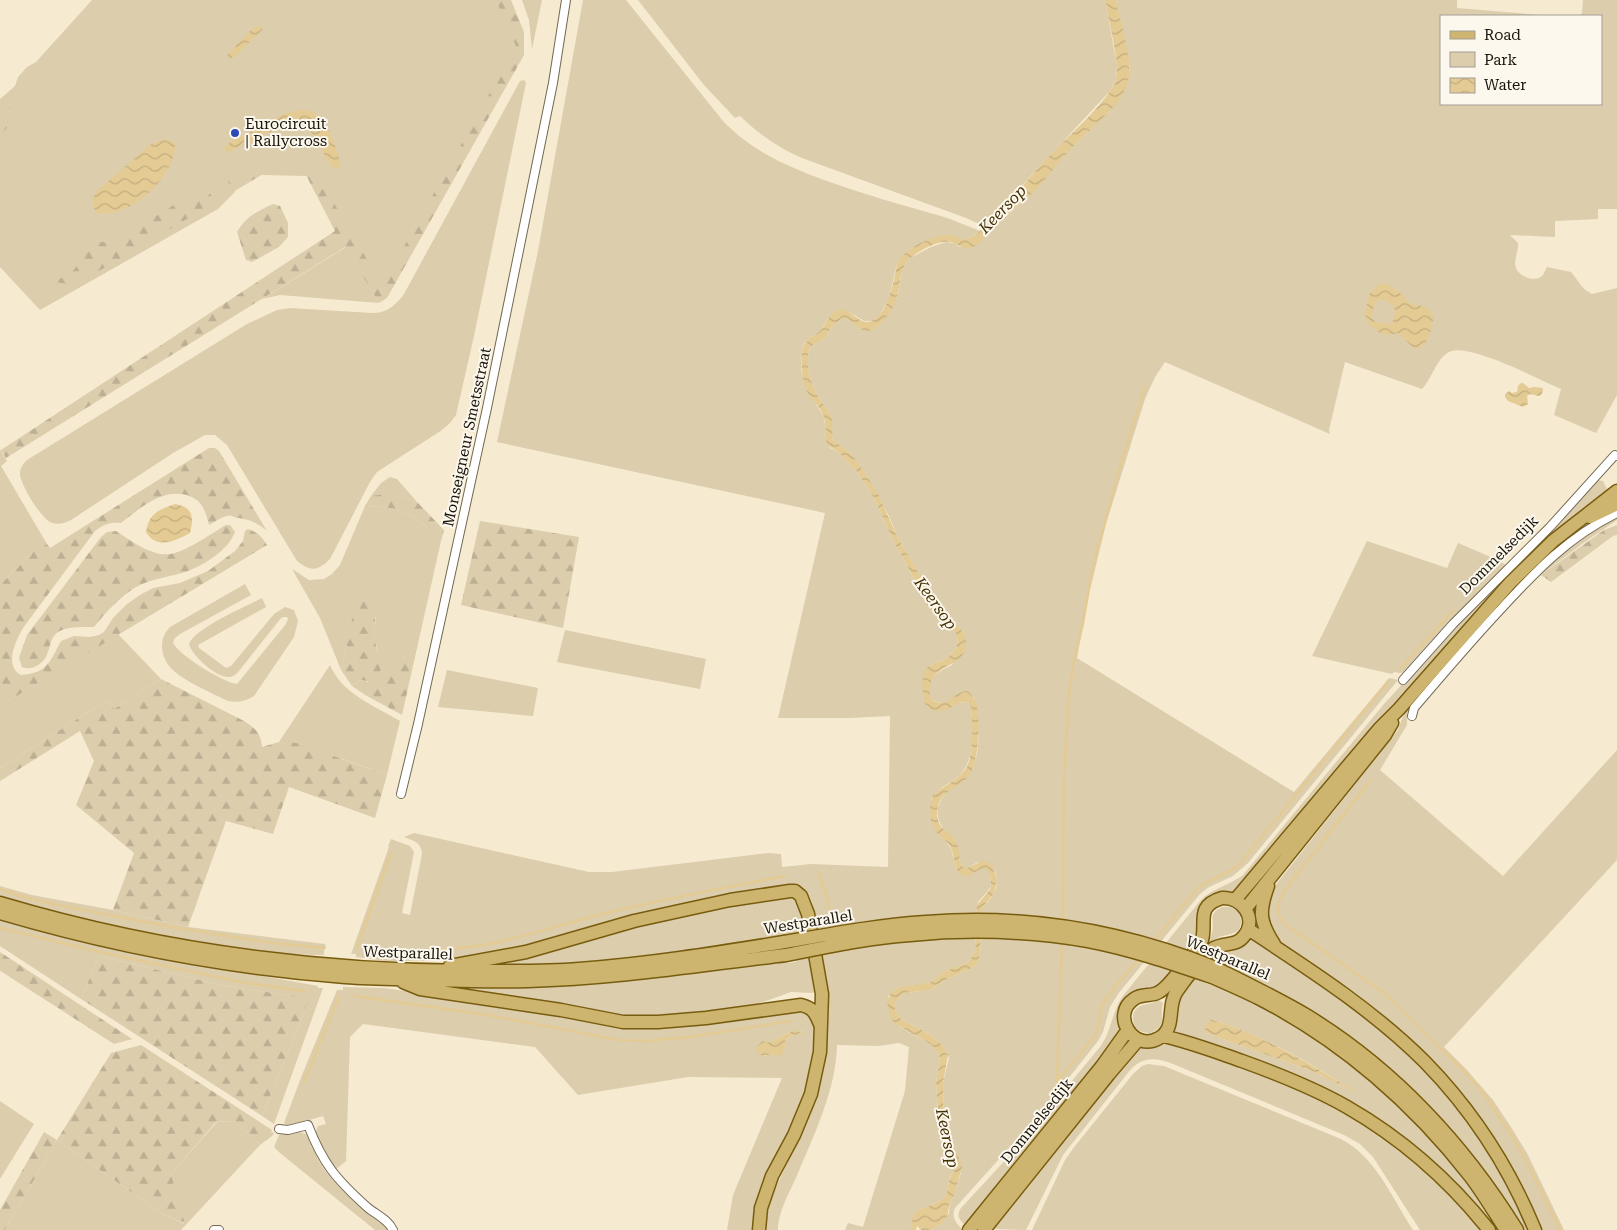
<svg xmlns="http://www.w3.org/2000/svg" width="1617" height="1230" font-family="'Roboto Serif',serif">
<defs>
<pattern id="forest-firs" width="22" height="20" patternUnits="userSpaceOnUse" patternTransform="scale(1.25)"><rect width="22" height="20" fill="#dccdac"/><path d="M5 1l3.5 6h-7zM16 11l3.5 6h-7z" fill="#bcaf93"/></pattern>
<pattern id="water-waves" width="16" height="10" patternUnits="userSpaceOnUse" patternTransform="scale(1.25)"><rect width="16" height="10" fill="#e4cb94"/><path d="M0 5q4-4 8 0t8 0" fill="none" stroke="#c3ad7e"/></pattern>
</defs>
<rect width="100%" height="100%" fill="#f6ead1"/>
<path fill="#dccdac" fill-rule="evenodd" d="M 92,0 L 497,0 L 518,46 L 387,283 L 380,283 L 313,172 L 305,176 L 263,175 L 258,167 L 230,181 L 235,192 L 218,209 L 40,310 L 0,267 L 0,99 L 15,86 L 18,77 L 27,67 L 36,62 Z
M 522,0 L 542,0 L 532,49 L 529,20 Z
M 583,0 L 626,0 L 723,121 C 753,152 785,165 824,180 C 863,194 902,205 941,216 C 954,220 967,226 980,231 L 967,240 L 962,240 L 952,235 L 944,236 L 933,238 L 915,247 L 897,263 L 889,298 L 878,318 L 874,321 L 864,321 L 849,312 L 841,310 L 836,311 L 828,318 L 821,330 L 805,342 L 803,347 L 801,358 L 801,369 L 806,389 L 823,415 L 825,425 L 826,440 L 830,448 L 838,452 L 856,470 L 874,498 L 896,546 L 908,567 L 926,604 L 940,620 L 948,625 L 956,634 L 958,641 L 956,649 L 950,655 L 944,660 L 928,666 L 925,704 L 968,702 L 971,706 C 973,729 976,760 958,777 C 952,782 944,785 939,790 C 936,793 934,797 931,799 L 945,840 L 951,849 L 957,871 L 976,871 L 983,868 L 988,869 L 990,872 L 991,887 L 978,902 L 977,907 L 975,951 L 969,962 L 945,971 L 931,982 L 895,989 L 888,997 L 900,1027 L 932,1045 L 939,1055 L 940,1060 L 936,1082 L 939,1128 L 955,1167 C 954,1171 952,1173 950,1177 C 947,1184 949,1194 942,1199 C 928,1210 910,1204 912,1230 L 845,1230 L 848,1223 L 863,1227 L 905,1091 L 909,1047 L 899,1043 L 878,1046 L 837,1045 C 836,1089 815,1133 798,1173 C 791,1190 778,1211 778,1230 L 765,1230 L 767,1213 L 771,1198 L 811,1113 L 817,1094 L 825,1056 L 828,1017 L 822,964 L 812,902 L 808,893 L 803,889 L 545,944 L 449,961 L 386,961 L 356,957 L 356,954 L 351,954 L 389,847 L 388,846 L 391,839 L 410,846 L 414,852 L 402,913 L 410,915 L 422,854 C 422,843 413,840 404,837 L 414,833 L 589,872 L 612,872 L 769,853 L 781,854 L 782,867 L 811,864 L 888,867 L 890,716 L 849,718 L 778,718 L 825,513 L 497,442 L 538,251 Z
M 638,0 L 1105,0 L 1117,66 L 1116,79 L 1111,90 L 984,226 L 966,218 L 802,158 C 778,148 759,134 740,116 L 735,118 L 704,85 Z
M 1116,0 L 1457,0 L 1457,8 L 1552,16 L 1441,16 L 1441,104 L 1601,104 L 1601,16 L 1580,16 L 1582,13 L 1583,0 L 1617,0 L 1617,209 L 1598,209 L 1598,219 L 1555,221 L 1555,237 L 1510,235 L 1518,243 C 1519,251 1513,260 1516,268 C 1519,276 1533,282 1541,277 C 1544,275 1545,270 1547,267 L 1571,272 L 1584,289 L 1592,294 L 1617,288 L 1617,395 L 1596,433 L 1554,415 L 1561,389 C 1540,380 1468,342 1449,352 C 1436,359 1432,379 1422,389 L 1345,362 L 1329,430 L 1330,434 L 1165,362 L 1155,377 L 1145,399 L 1106,524 L 1089,594 L 1077,658 L 1294,792 L 1389,678 L 1398,680 L 1248,863 L 1233,876 L 1209,887 L 1200,894 L 1118,994 L 1110,1007 L 1103,1032 L 1098,1041 L 1044,1109 L 955,1208 C 951,1217 956,1223 963,1230 L 930,1230 L 941,1224 L 949,1213 L 950,1202 L 952,1199 L 961,1173 L 944,1125 L 943,1083 L 949,1058 L 943,1046 L 931,1035 L 901,1019 L 895,1010 L 895,1004 L 900,996 L 905,993 L 930,990 L 947,979 L 972,968 L 977,964 L 980,954 L 982,909 L 991,898 L 996,888 L 997,880 L 995,870 L 978,862 L 967,868 L 964,868 C 957,859 959,848 954,839 C 950,834 944,831 941,825 C 929,803 951,788 966,775 C 968,773 972,770 973,767 C 982,745 978,719 974,697 L 952,700 L 941,703 L 933,701 C 921,682 937,672 952,665 L 965,634 L 938,608 L 897,536 L 889,516 L 859,464 L 851,454 L 833,440 C 830,430 834,425 829,413 C 827,408 823,404 820,400 C 810,384 805,365 810,347 L 826,337 L 830,329 L 842,318 C 855,320 859,334 873,329 L 897,298 L 903,266 L 910,258 L 931,247 L 946,242 L 954,243 L 960,247 L 986,236 L 991,230 L 1034,191 L 1066,153 L 1110,111 L 1130,69 Z
M 524,80 L 526,83 L 474,336 L 456,415 L 450,423 L 442,430 L 377,472 L 370,482 L 330,559 C 318,571 311,572 297,561 L 227,445 L 215,435 L 205,435 L 173,453 L 71,520 C 65,523 59,525 52,523 C 42,520 20,484 20,474 C 20,468 23,464 27,460 L 247,324 L 277,310 L 290,308 L 372,313 C 387,313 395,306 404,294 L 520,81 Z
M 346,247 L 379,303 L 280,295 L 262,299 Z
M 0,449 L 7,461 L 1,466 L 47,544 L 34,551 L 0,585 Z
M 390,477 L 397,479 L 418,503 L 401,496 L 371,496 L 381,483 Z
M 1598,480 L 1603,481 L 1609,493 L 1414,683 L 1234,893 L 1220,894 L 1194,944 L 1164,983 L 1119,1018 L 1120,1030 L 1118,1038 L 974,1218 L 971,1216 L 967,1221 L 978,1230 L 970,1230 C 963,1223 954,1218 961,1208 L 1011,1154 L 1100,1047 C 1111,1032 1112,1013 1122,997 L 1200,901 C 1212,888 1230,885 1243,875 L 1384,704 L 1455,626 L 1543,540 Z
M 365,506 C 405,507 413,514 441,541 L 415,657 L 404,656 C 389,667 382,684 367,696 L 352,686 L 360,680 L 368,682 L 378,650 L 374,639 L 376,617 L 347,644 L 343,664 L 341,670 L 320,618 L 292,569 L 309,580 L 324,579 L 332,574 L 340,565 Z
M 1616,507 L 1569,540 L 1433,680 L 1407,713 L 1407,725 L 1380,770 L 1503,876 L 1617,750 L 1617,860 L 1444,1047 L 1466,1069 L 1493,1100 L 1511,1127 L 1527,1153 L 1564,1230 L 1538,1230 L 1501,1155 L 1392,1028 L 1368,1004 L 1280,942 L 1276,938 L 1265,918 L 1271,893 L 1278,882 L 1398,730 L 1403,716 L 1418,695 L 1530,570 L 1567,538 L 1582,527 Z
M 1617,515 L 1617,520 L 1582,544 L 1525,587 L 1573,543 Z
M 1367,541 L 1447,568 L 1458,543 L 1500,561 L 1507,566 L 1452,620 L 1405,672 L 1399,673 L 1394,672 L 1392,674 L 1312,656 Z
M 245,584 L 251,595 L 180,634 L 175,638 L 173,642 C 176,654 225,683 237,684 L 286,624 L 288,619 L 287,617 L 284,617 L 281,618 L 239,671 C 235,675 233,677 228,677 C 216,677 192,656 189,644 C 195,628 245,607 262,598 L 266,607 L 198,645 L 199,648 L 226,668 L 231,666 L 274,614 L 285,607 L 294,610 L 298,621 L 294,637 L 254,696 C 246,701 238,703 228,701 C 214,694 186,682 174,671 C 161,660 157,640 170,627 Z
M 565,630 L 706,659 L 700,689 L 557,662 Z
M 118,634 L 161,679 L 114,709 L 107,700 L 0,768 L 0,706 Z
M 330,665 C 342,694 375,706 400,721 L 387,775 L 343,759 L 279,742 Z
M 447,670 L 538,688 L 533,716 L 438,707 Z
M 0,886 L 32,895 L 113,910 L 188,927 L 325,944 L 326,948 L 324,950 L 324,955 C 278,956 232,947 187,939 C 124,928 62,916 0,900 Z
M 789,897 L 794,899 L 803,918 L 814,992 L 812,993 L 791,992 L 766,1001 L 746,1007 L 665,1018 L 626,1017 L 417,983 L 786,961 L 787,963 L 796,962 L 791,933 L 782,935 L 779,938 L 777,937 L 773,937 L 630,961 L 455,968 L 684,912 Z
M 1222,907 C 1228,906 1233,907 1237,911 C 1240,914 1241,918 1241,922 C 1240,937 1226,933 1217,938 C 1212,941 1209,946 1206,949 L 1203,947 C 1206,943 1211,938 1212,933 C 1215,920 1207,914 1222,907 Z
M 0,915 L 247,973 L 318,986 L 318,988 L 323,988 L 274,1124 L 262,1116 L 303,1015 L 308,998 L 225,986 L 99,956 L 81,999 L 0,946 Z
M 1250,937 L 1360,1010 L 1410,1052 L 1480,1134 L 1532,1230 L 1520,1230 L 1451,1134 L 1221,964 L 1221,963 L 1215,960 L 1206,983 L 1243,995 L 1269,1008 L 1361,1069 L 1441,1146 L 1502,1230 L 1493,1230 L 1382,1126 L 1175,1031 L 1177,1000 L 1211,955 ZM 1211,1019 C 1263,1036 1310,1062 1356,1093 L 1312,1071 L 1206,1033 Z
M 343,987 L 383,988 L 455,997 L 603,1024 L 793,1009 L 807,1015 L 813,1023 L 815,1035 L 814,1055 L 807,1087 L 799,1112 L 758,1199 L 752,1230 L 727,1230 L 733,1195 L 782,1078 L 688,1077 L 578,1095 L 535,1047 L 363,1024 L 350,1037 L 346,1161 L 335,1170 L 315,1134 L 318,1126 L 326,1124 L 323,1116 L 289,1126 L 284,1123 L 302,1075 L 337,990 L 343,990 ZM 792,1031 L 804,1032 L 791,1036 L 785,1041 L 785,1046 L 776,1054 L 764,1056 L 765,1041 L 771,1042 Z
M 1159,1000 L 1163,1003 C 1159,1016 1168,1026 1150,1033 C 1138,1033 1130,1025 1134,1012 C 1140,1002 1149,1006 1159,1000 Z
M 1168,1042 L 1299,1086 L 1396,1143 L 1486,1230 L 1420,1230 L 1373,1157 L 1360,1144 L 1344,1135 L 1173,1064 C 1157,1058 1144,1056 1131,1069 L 1063,1155 L 1026,1230 L 994,1229 L 1030,1183 L 1036,1169 L 1140,1047 L 1151,1047 Z
M 1148,1064 L 1164,1066 L 1341,1139 C 1376,1157 1392,1198 1413,1230 L 1032,1230 L 1065,1160 L 1075,1146 L 1133,1074 L 1142,1066 Z
M 0,1101 L 34,1124 L 0,1179 Z
M 234,1121 L 260,1145 L 181,1230 L 5,1230 L 57,1140 L 161,1213 L 184,1224 L 171,1174 L 217,1122 Z
M 299,1132 L 306,1134 C 311,1144 315,1154 320,1163 C 336,1189 364,1210 388,1228 L 389,1230 L 375,1230 L 280,1153 L 274,1147 L 279,1135 Z"/>
<path fill="url(#forest-firs)" d="M 496,0 L 511,0 L 524,32 L 524,55 L 387,298 L 379,303 L 345,247 L 6,458 L 1,450 L 335,231 L 306,175 L 314,169 L 379,280 L 382,282 L 386,279 L 516,46 Z
M 19,99 L 27,107 L 0,135 L 0,118 Z
M 258,165 L 262,168 L 263,174 L 233,192 L 228,181 Z
M 210,193 L 214,203 L 75,285 L 55,282 L 74,270 L 91,242 L 106,242 L 123,237 L 180,201 Z
M 273,204 L 280,206 L 288,223 L 288,237 L 279,247 L 252,262 L 246,260 L 237,232 C 247,216 256,212 273,204 Z
M 209,448 L 215,448 L 219,451 L 267,531 C 258,523 251,520 239,518 C 234,518 232,514 227,516 C 221,517 215,522 209,525 C 207,517 205,509 200,503 C 197,499 191,497 187,495 C 161,489 140,508 121,523 C 110,522 104,524 95,531 L 23,628 C 17,639 7,658 15,670 C 17,673 19,674 21,675 C 48,673 50,661 61,641 L 74,636 L 90,637 L 99,635 L 104,632 L 113,618 L 127,604 L 140,595 L 153,588 L 180,583 L 208,571 L 235,551 L 243,541 L 245,531 L 248,529 C 257,532 262,537 267,545 L 0,706 L 0,585 L 34,551 L 47,544 L 50,548 Z
M 387,494 L 401,496 L 418,503 L 444,530 L 441,541 C 413,514 405,507 365,506 L 371,496 Z
M 480,521 L 579,537 L 563,628 L 461,605 Z
M 226,525 L 230,525 L 235,532 C 228,550 206,564 188,571 C 171,577 153,578 136,587 C 121,596 105,613 94,627 C 82,627 68,626 58,632 C 50,637 50,649 46,657 C 41,665 31,671 22,667 L 19,658 L 27,635 L 101,537 L 107,532 L 116,531 C 130,540 152,557 170,554 C 186,552 212,533 226,525 Z
M 1617,525 L 1617,535 L 1613,536 L 1551,582 L 1541,575 L 1604,530 Z
M 362,598 C 373,606 377,616 375,629 C 375,633 374,637 375,641 C 378,657 388,666 373,682 L 360,680 L 352,686 L 341,670 L 343,664 L 354,609 L 357,601 Z
M 408,655 L 415,657 L 402,715 L 367,696 C 380,685 394,657 408,655 Z
M 161,679 L 244,721 C 255,728 261,733 262,747 L 279,742 L 297,743 L 387,775 L 375,818 L 289,787 L 273,834 L 226,821 L 188,927 L 113,910 L 134,853 L 76,805 L 94,761 L 80,731 L 0,781 L 0,768 L 107,700 L 114,709 Z
M 0,952 L 132,1039 L 114,1044 L 2,972 L 0,971 Z
M 99,956 L 225,986 L 309,998 L 303,1015 L 262,1116 L 81,999 Z
M 141,1045 L 272,1130 L 271,1132 L 274,1133 L 272,1136 L 260,1145 L 234,1121 L 216,1122 L 171,1174 L 185,1224 L 161,1213 L 57,1140 L 5,1230 L 0,1230 L 0,1210 L 44,1132 L 57,1140 L 111,1053 Z"/>
<path fill="url(#water-waves)" fill-rule="evenodd" d="M 1105,0 L 1116,0 C 1120,21 1134,63 1128,82 C 1126,88 1123,94 1120,99 C 1104,120 1084,134 1067,153 C 1056,165 1046,179 1035,191 C 1021,204 1005,215 992,229 C 986,235 981,243 973,247 C 964,251 959,244 951,242 C 939,240 922,249 913,256 C 899,265 901,283 897,297 C 895,305 890,313 884,320 C 880,325 875,330 869,331 C 858,332 853,319 842,318 L 830,329 L 826,337 L 810,347 C 805,365 810,384 820,400 C 824,405 828,410 831,417 C 834,425 831,432 833,440 L 851,454 L 859,464 L 878,494 L 897,536 L 938,607 L 965,634 C 973,669 935,660 930,686 C 929,692 930,696 933,701 C 949,708 954,691 967,691 C 973,695 976,701 977,707 C 980,723 979,762 969,775 C 960,788 941,790 938,807 C 933,830 950,829 956,842 C 961,851 957,860 964,868 L 967,868 L 982,861 L 987,862 L 993,866 L 997,880 L 994,893 L 982,909 L 980,954 L 977,964 L 972,968 L 947,979 L 930,990 L 905,993 L 900,996 L 895,1004 L 895,1010 L 901,1019 L 931,1035 L 943,1046 L 948,1055 L 943,1083 L 944,1125 L 951,1142 L 960,1160 L 962,1167 L 954,1195 L 950,1202 L 947,1217 L 941,1224 L 930,1230 L 921,1230 L 917,1226 L 916,1230 L 912,1230 C 910,1203 927,1211 942,1199 C 949,1194 947,1185 950,1178 C 952,1173 954,1171 955,1167 L 939,1128 L 936,1082 L 940,1060 L 939,1055 L 932,1045 L 894,1023 L 889,1013 L 887,1001 L 891,993 L 895,989 L 902,987 L 931,982 L 945,971 L 969,962 L 975,951 L 977,905 L 991,888 C 991,867 985,863 969,877 L 960,874 C 953,867 955,857 951,848 C 949,843 944,840 940,836 C 929,825 928,809 933,795 C 943,786 955,782 964,771 C 975,758 972,723 971,707 L 968,702 L 961,702 L 946,710 L 937,711 L 930,709 L 925,704 L 922,684 L 924,672 L 928,666 L 944,660 L 950,655 L 956,649 L 958,641 L 956,634 L 948,625 L 940,620 L 926,604 L 908,567 L 896,546 L 874,498 L 856,470 L 838,452 L 827,445 C 824,435 827,425 823,415 C 820,406 810,399 806,390 C 802,379 798,351 806,342 C 810,337 817,334 821,330 C 826,324 829,312 838,310 C 848,308 854,317 862,321 C 885,330 895,278 897,263 C 905,248 936,233 953,235 C 958,236 962,241 967,239 C 977,236 986,225 993,218 C 1014,197 1032,174 1052,153 C 1067,137 1112,98 1116,79 C 1120,62 1108,19 1105,0 Z
M 261,26 L 263,28 L 262,30 L 235,56 L 231,58 L 227,58 L 228,54 L 251,30 Z
M 294,111 C 299,111 304,109 309,111 C 329,118 336,148 341,165 L 335,169 L 332,167 L 308,127 C 289,118 249,143 230,151 L 226,152 L 224,149 L 229,143 L 284,114 Z
M 160,140 L 171,140 L 175,144 C 176,176 129,220 97,213 L 94,209 L 92,200 L 97,191 L 150,145 Z
M 1379,284 L 1387,284 L 1403,295 L 1409,303 L 1426,307 L 1434,316 C 1431,328 1430,347 1415,349 L 1398,333 L 1390,335 L 1381,334 L 1369,325 L 1364,313 L 1370,293 ZM 1383,299 L 1394,306 L 1395,313 L 1393,321 L 1388,325 L 1382,322 L 1376,323 L 1372,318 C 1373,310 1373,301 1383,299 Z
M 1521,383 L 1523,383 L 1529,388 L 1534,387 L 1543,388 L 1542,394 L 1539,396 L 1530,394 L 1527,396 L 1528,404 L 1523,407 L 1508,401 L 1505,397 L 1505,394 L 1509,391 L 1512,393 L 1517,392 L 1518,386 Z
M 175,504 C 193,507 194,517 190,533 C 175,541 157,550 146,532 C 149,513 158,510 175,504 Z
M 1210,1019 C 1263,1035 1309,1063 1356,1092 L 1356,1093 L 1312,1071 L 1206,1033 L 1204,1031 Z
M 792,1031 L 797,1031 L 804,1033 L 791,1036 L 785,1041 C 785,1048 785,1052 779,1056 C 772,1053 765,1058 759,1054 L 756,1049 L 762,1041 L 771,1042 Z"/>
<g fill="none" stroke-linecap="round" stroke-linejoin="round">
<path stroke="#e4cb94" stroke-width="2.5" d="M 1400,669 L 1453,611
M 1370,781 L 1284,891 C 1276,905 1274,914 1287,926 L 1383,992 L 1467,1074 L 1484,1094 L 1513,1137 L 1528,1164 L 1560,1230
M 818,872 L 828,901 L 831,924
M 0,889 L 20,896 L 53,904 L 166,926 L 264,942 L 324,948
M 1063,923 L 1064,785 L 1068,703 L 1073,665 L 1083,623 L 1092,570 L 1122,460 L 1145,387
M 0,928 L 104,953 L 246,983 L 304,991
M 1062,941 L 1057,1082 L 1096,1034 C 1100,1025 1098,1014 1103,1004 C 1110,990 1129,971 1140,958
M 1153,942 L 1198,888 C 1210,879 1225,875 1238,866 L 1388,682
M 357,948 L 391,853
M 370,951 C 410,952 449,951 488,944 C 525,937 561,925 598,915 C 660,900 722,888 785,876
M 354,996 L 488,1015 L 618,1040 L 644,1041 L 690,1037 L 791,1021
M 304,1082 L 339,996"/>
<g stroke="#736852" stroke-width="10">
<path id="minor" d="M 1403,680 L 1453,624 L 1550,527 L 1615,455 L 1617,456
M 1412,716 L 1414,708 C 1442,675 1470,642 1500,610 C 1536,571 1568,537 1617,513
M 401,794 L 418,724 L 487,408 L 553,83 L 566,0
M 279,1129 L 288,1130 L 308,1125 C 323,1164 336,1179 367,1207 C 375,1214 388,1219 393,1230
M 214,1230 L 219,1230"/>
</g>
<g stroke="#785c0e" stroke-width="15">
<path id="primary" d="M 1590,517 L 1617,504
M 1268,886 C 1259,911 1259,921 1274,944
M 1222,898 C 1242,897 1258,918 1244,936 C 1236,947 1224,942 1214,948 C 1204,954 1184,981 1177,991 C 1166,1006 1177,1028 1159,1038 C 1134,1053 1110,1015 1134,999 C 1142,993 1152,997 1159,992 C 1169,987 1196,950 1202,940 C 1207,922 1195,906 1222,898 Z
M 1235,900 L 1379,729 L 1399,709 L 1510,583 L 1553,541 L 1617,491
M 0,903 C 151,948 310,970 467,971 C 505,971 542,972 579,969 C 648,964 716,953 784,942
M 1246,908 L 1385,735 L 1392,723
M 0,913 C 112,946 228,968 345,977 C 374,979 403,979 432,980 C 464,981 496,982 528,981 C 614,979 701,965 786,955
M 1248,929 C 1309,969 1373,1010 1425,1062 C 1472,1110 1509,1167 1535,1230
M 450,966 L 526,952 L 634,921 L 684,910 L 730,900 L 790,891 L 795,891 L 801,896 L 808,914 L 822,994 L 820,1052 L 811,1094 L 794,1135 L 772,1176 L 761,1208 L 759,1230
M 1216,968 C 1246,983 1277,998 1306,1015 C 1393,1068 1464,1144 1517,1230
M 1212,977 C 1228,984 1244,991 1260,999 C 1342,1041 1414,1104 1470,1176 C 1483,1193 1494,1212 1506,1230
M 403,982 L 420,989 L 561,1010 L 623,1022 L 658,1022 L 706,1018 L 801,1005 C 813,1008 815,1012 820,1024
M 1163,1036 C 1190,1042 1216,1052 1242,1061 C 1278,1074 1314,1088 1347,1107 C 1401,1138 1450,1181 1489,1230
M 969,1230 L 1102,1066 L 1127,1031
M 984,1230 L 1109,1074 L 1138,1040"/>
</g>
<use href="#minor" stroke="#fff" stroke-width="8"/>
<use href="#primary" stroke="#cdb56f" stroke-width="12"/>
<g stroke="#785c0e" stroke-width="15" stroke-linecap="butt">
<path id="primary-bridge" d="M 784,942 C 831,934 879,925 926,922 C 1025,914 1124,931 1216,968
M 786,955 C 827,947 868,938 910,935 C 969,929 1029,931 1088,941 C 1130,949 1171,963 1212,977"/>
</g>
<use href="#primary-bridge" stroke="#cdb56f" stroke-width="12"/>
</g>
<circle fill="#2c4aba" stroke="#fdf8ee" stroke-width="2" cx="235" cy="133" r="5"/>
<g text-anchor="middle" stroke-width="4" stroke-linejoin="round" paint-order="stroke">
<g font-size="15" fill="#19150c" stroke="#fdf8ee" text-anchor="start">
<text x="245" y="129">Eurocircuit<tspan x="245" dy="17">| Rallycross</tspan></text>
</g>
<g font-size="15" fill="#19150c" stroke="#fdf8ee">
<text transform="translate(467 437) rotate(-78)" y="5">Monseigneur Smetsstraat</text>
<text transform="translate(1499 555) rotate(-45)" y="5">Dommelsedijk</text>
<text transform="translate(808 922) rotate(-9)" y="5">Westparallel</text>
<text transform="translate(408 953) rotate(2)" y="5">Westparallel</text>
<text transform="translate(1228 958) rotate(23)" y="5">Westparallel</text>
<text transform="translate(1037 1121) rotate(-51)" y="5">Dommelsedijk</text>
</g>
<g font-size="16" font-style="italic" fill="#443204" stroke="#fdf8ee">
<text transform="translate(1002 209) rotate(-46)" y="6">Keersop</text>
<text transform="translate(936 603) rotate(54)" y="6">Keersop</text>
<text transform="translate(948 1138) rotate(78)" y="6">Keersop</text>
</g>
</g>
<rect x="1440" y="15" width="162" height="90" fill="#fdf8ee" stroke="#a29d94"/>
<rect x="1450" y="31" width="25" height="8" fill="#cdb56f" stroke="#a29d94"/>
<text x="1484" y="40" font-size="15" fill="#19150c">Road</text>
<rect x="1450" y="52" width="25" height="15" fill="#dccdac" stroke="#a29d94"/>
<text x="1484" y="65" font-size="15" fill="#19150c">Park</text>
<rect x="1450" y="78" width="25" height="15" fill="url(#water-waves)" stroke="#a29d94"/>
<text x="1484" y="90" font-size="15" fill="#19150c">Water</text>
</svg>
